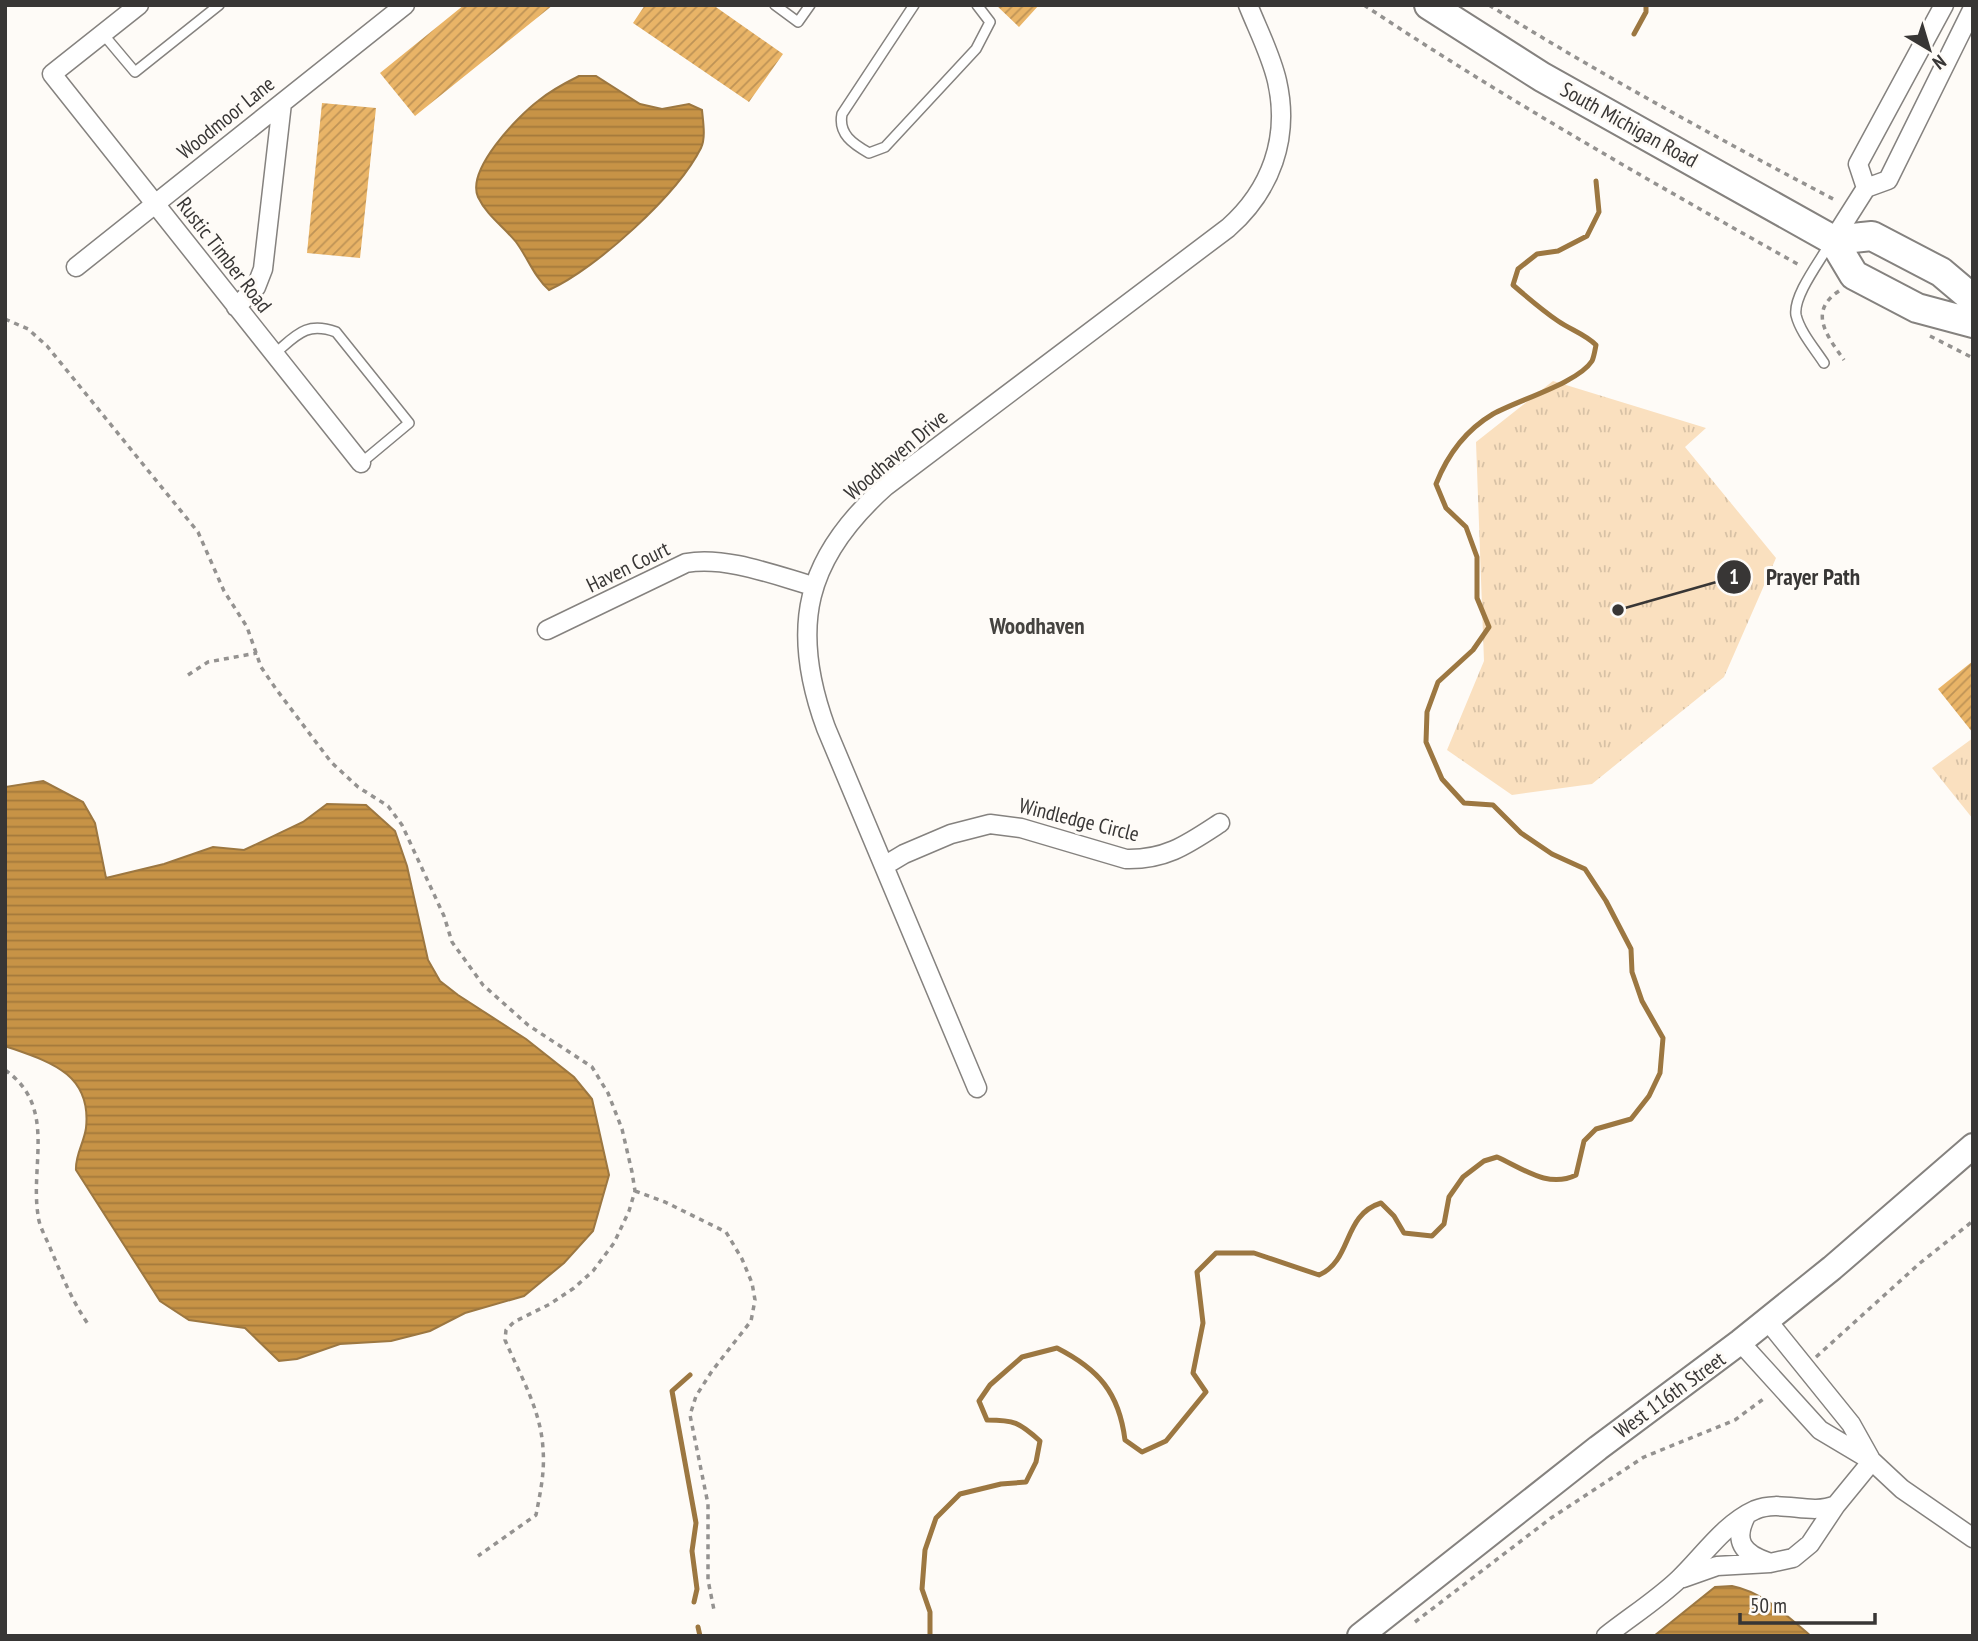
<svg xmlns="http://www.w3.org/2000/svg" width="1978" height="1641" font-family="'PT Sans Narrow',sans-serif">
<defs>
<pattern id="park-tufts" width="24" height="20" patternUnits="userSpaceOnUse" patternTransform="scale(1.75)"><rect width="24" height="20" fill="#fae0bf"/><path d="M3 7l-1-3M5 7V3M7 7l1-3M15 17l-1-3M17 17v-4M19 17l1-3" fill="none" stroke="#d7c1a5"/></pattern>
<pattern id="water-rules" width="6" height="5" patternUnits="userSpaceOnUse" patternTransform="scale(1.75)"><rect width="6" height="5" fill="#c79346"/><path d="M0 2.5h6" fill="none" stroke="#a3793b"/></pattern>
<pattern id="building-hatch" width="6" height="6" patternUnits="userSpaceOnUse" patternTransform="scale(1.75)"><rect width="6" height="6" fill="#e9b467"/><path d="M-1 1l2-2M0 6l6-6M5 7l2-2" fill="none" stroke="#be9356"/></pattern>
</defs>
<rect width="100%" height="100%" fill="#fefbf7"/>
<path fill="url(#park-tufts)" d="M 1553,381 L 1706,428 L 1685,447 L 1776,558 L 1724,677 L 1592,784 L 1512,795 L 1447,750 L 1484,661 L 1476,442 Z
M 1973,738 L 1973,819 L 1932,768 Z"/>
<path fill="url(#water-rules)" stroke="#9c7741" stroke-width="2" d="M 579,76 L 596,76 L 640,104 L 662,109 L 689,104 L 702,110 C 703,121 706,138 701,148 C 678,194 596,269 549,290 C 534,277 528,258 516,242 C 504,227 487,216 478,197 C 466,170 517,117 538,101 C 550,91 565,83 579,76 Z
M 43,781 L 83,802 L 95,823 L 106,878 L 164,864 L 213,847 L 244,850 L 303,822 L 327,804 L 366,805 L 395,831 L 407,866 L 428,960 L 440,981 L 458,995 L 526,1039 L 574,1077 L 592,1099 L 609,1175 L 593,1231 L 564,1263 L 524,1296 L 465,1313 L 430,1331 L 391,1341 L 340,1344 L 297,1359 L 279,1361 L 245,1328 L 189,1320 L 160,1301 L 76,1170 C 75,1155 84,1143 86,1128 C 92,1072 47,1061 5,1046 L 5,787 Z
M 1732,1586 C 1763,1592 1787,1616 1811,1636 L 1654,1636 L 1715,1587 Z"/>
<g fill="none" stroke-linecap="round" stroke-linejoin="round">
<path stroke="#9c7741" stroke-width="5" d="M 1634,34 L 1646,12 L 1646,5
M 690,1375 L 672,1391 L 696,1523 L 692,1551 L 697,1589 L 694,1602
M 698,1627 L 700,1636
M 930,1636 L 930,1612 L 922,1589 L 925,1550 L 936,1518 L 960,1494 L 1001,1484 L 1026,1482 L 1036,1462 L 1040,1441 C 1019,1422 1014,1420 987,1420 L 979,1401 L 990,1385 L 1022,1357 L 1057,1348 C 1098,1369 1119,1392 1125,1440 L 1142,1452 L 1166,1441 L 1206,1392 L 1193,1373 L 1203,1323 L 1197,1272 L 1216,1253 L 1254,1253 L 1319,1275 C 1353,1260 1342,1215 1381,1203 L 1394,1216 L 1404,1233 L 1432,1236 L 1444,1224 L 1449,1197 L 1463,1177 L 1484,1161 L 1497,1157 C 1522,1168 1548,1189 1576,1175 L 1584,1141 L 1596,1129 L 1631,1119 L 1649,1096 L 1660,1073 L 1663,1038 L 1642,1001 L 1632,972 L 1631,949 L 1606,901 L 1585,869 L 1552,854 L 1521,833 L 1493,805 L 1464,803 L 1442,779 L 1426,742 L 1427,712 L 1438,682 L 1473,650 L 1489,627 L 1477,598 L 1477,557 L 1466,527 L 1446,508 L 1436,484 C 1447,456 1466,430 1493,414 C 1518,400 1578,383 1592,361 C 1594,357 1595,350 1596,345 C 1585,334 1571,330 1558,321 C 1542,310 1528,298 1513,285 L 1518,269 L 1537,254 L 1558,251 L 1587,236 L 1599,212 L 1596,181"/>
</g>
<path fill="url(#building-hatch)" d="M 464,5 L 553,5 L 415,116 L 380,73 Z
M 645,5 L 713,5 L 783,54 L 749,102 L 633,23 Z
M 996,5 L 1039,5 L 1019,27 Z
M 322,103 L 376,108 L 360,258 L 307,253 Z
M 1973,661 L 1973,733 L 1938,689 Z"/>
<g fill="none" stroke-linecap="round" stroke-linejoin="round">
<g stroke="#85827f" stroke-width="12">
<path id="lane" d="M 775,5 L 798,22 L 810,5
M 914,5 L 842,114 C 838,134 853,144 869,153 L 885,147 L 976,49 L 990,22 L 977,5
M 103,34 L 135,72 L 219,5
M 273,355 C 296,336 305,321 336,332 L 409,423 L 361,463
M 1824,363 C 1815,349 1800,332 1796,315 C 1793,296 1820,261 1829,245"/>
</g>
<g stroke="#85827f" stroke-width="21">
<path id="street" d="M 139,5 L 52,74 L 361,463
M 1866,188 L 1858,164 L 1944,5
M 1833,240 L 1866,188 L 1888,180 L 1973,8
M 76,267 L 405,5
M 236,307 L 256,287 L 263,269 L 282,103
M 547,630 L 686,563 C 726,556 774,575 813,586
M 884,866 L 904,854 L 951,834 L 990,824 L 1021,828 L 1126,859 C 1166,860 1188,844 1220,823
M 977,1088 L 826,728 C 789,627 805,558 886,486 L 1228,228 C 1271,190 1290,138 1277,81 C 1271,55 1258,30 1248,5
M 1767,1320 L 1851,1424 L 1870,1458
M 1740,1342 L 1820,1430 L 1872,1461 L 1902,1489 L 1973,1538
M 1746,1516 C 1733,1541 1743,1554 1768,1562
M 1683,1578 L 1717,1566 L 1770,1563 L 1793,1558 L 1810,1544 L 1836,1505 L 1872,1461
M 1606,1636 C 1630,1617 1657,1600 1679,1579 C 1703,1556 1724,1524 1755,1510 C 1781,1499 1810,1516 1836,1505"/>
</g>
<g stroke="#85827f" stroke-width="28">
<path id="secondary" d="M 1360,1636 L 1598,1448 L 1740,1342 L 1832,1268 L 1973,1146"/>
</g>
<g stroke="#85827f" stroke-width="32">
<path id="primary" d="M 1429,5 L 1542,77 L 1833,240 L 1854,275 L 1917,308 L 1973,323
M 1833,240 L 1872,236 L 1941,272 L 1973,299"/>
</g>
<path stroke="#949290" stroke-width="3.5" stroke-dasharray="5 5" stroke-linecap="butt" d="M 1364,5 C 1505,99 1653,183 1801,266
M 1489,5 C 1603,76 1719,139 1837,201
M 1839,291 C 1807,312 1828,337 1844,360
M 5,319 L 28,329 L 47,346 L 198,532 L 224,591 L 247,627 L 261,667 L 276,689 L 331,762 L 358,787 L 388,806 L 402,825 L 444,916 L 452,942 L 483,985 L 528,1025 L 592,1067 L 608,1093 L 622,1129 L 632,1172 L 635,1191 L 629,1211 L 614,1243 L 593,1271 L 574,1288 L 550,1304 L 514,1322 L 506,1330 L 505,1340 C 520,1375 541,1410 543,1449 C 545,1472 540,1494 536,1515 L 478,1556
M 1930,336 L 1973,358
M 188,675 L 208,662 L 257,653
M 5,1070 C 57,1106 30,1164 38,1215 C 39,1227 47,1239 51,1250 C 63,1278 72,1301 90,1327
M 635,1191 L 665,1202 L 726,1232 L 742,1259 L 752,1283 L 755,1300 L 751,1321 L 712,1371 L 696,1396 L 690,1415 L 708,1504 L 708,1580 L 714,1610
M 1816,1357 L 1920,1263 L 1973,1221
M 1415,1622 L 1551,1518 L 1644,1457 L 1735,1420 L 1766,1397"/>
<use href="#lane" stroke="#fff" stroke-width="9"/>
<use href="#street" stroke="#fff" stroke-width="18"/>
<use href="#secondary" stroke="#fff" stroke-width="24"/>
<use href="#primary" stroke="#fff" stroke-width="28"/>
</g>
<g text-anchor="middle" stroke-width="6" stroke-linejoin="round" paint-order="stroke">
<g font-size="21" fill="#383635" stroke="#fefbf7">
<text transform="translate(226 118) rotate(-39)" y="7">Woodmoor Lane</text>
<text transform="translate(1629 125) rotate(29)" y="7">South Michigan Road</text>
<text transform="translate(224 255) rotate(52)" y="7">Rustic Timber Road</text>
<text transform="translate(896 455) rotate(-40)" y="7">Woodhaven Drive</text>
<text transform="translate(628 567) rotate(-26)" y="7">Haven Court</text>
<text transform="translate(1079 820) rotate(14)" y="7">Windledge Circle</text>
<text transform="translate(1670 1395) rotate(-36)" y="7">West 116th Street</text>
</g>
<g font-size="23" font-weight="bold" fill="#454340" stroke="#fefbf7">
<text x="1037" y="634">Woodhaven</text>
</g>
</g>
<path fill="none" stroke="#383635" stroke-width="2.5" d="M1618 610L1734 577"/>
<g fill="#383635" stroke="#fefbf7" stroke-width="2.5">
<circle cx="1618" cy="610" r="7"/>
<circle cx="1734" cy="577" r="18"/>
</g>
<g font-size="21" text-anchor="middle" font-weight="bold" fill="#fff">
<text x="1734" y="584">1</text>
</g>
<g font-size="23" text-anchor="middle" font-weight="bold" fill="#383635" stroke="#fefbf7" stroke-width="6" stroke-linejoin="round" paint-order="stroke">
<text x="1813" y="585">Prayer Path</text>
</g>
<rect width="1978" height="1641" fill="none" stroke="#383635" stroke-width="14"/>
<g transform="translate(1929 49) rotate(142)" stroke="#fefbf7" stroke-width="5" paint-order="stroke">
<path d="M0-5L12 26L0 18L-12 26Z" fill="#383635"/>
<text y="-10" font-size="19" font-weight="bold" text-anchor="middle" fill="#383635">N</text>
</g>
<path d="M1740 1613v10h135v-10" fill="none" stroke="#383635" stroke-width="3.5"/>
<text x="1750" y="1613" font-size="21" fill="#383635" stroke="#fefbf7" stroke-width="5" paint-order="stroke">50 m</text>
</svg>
